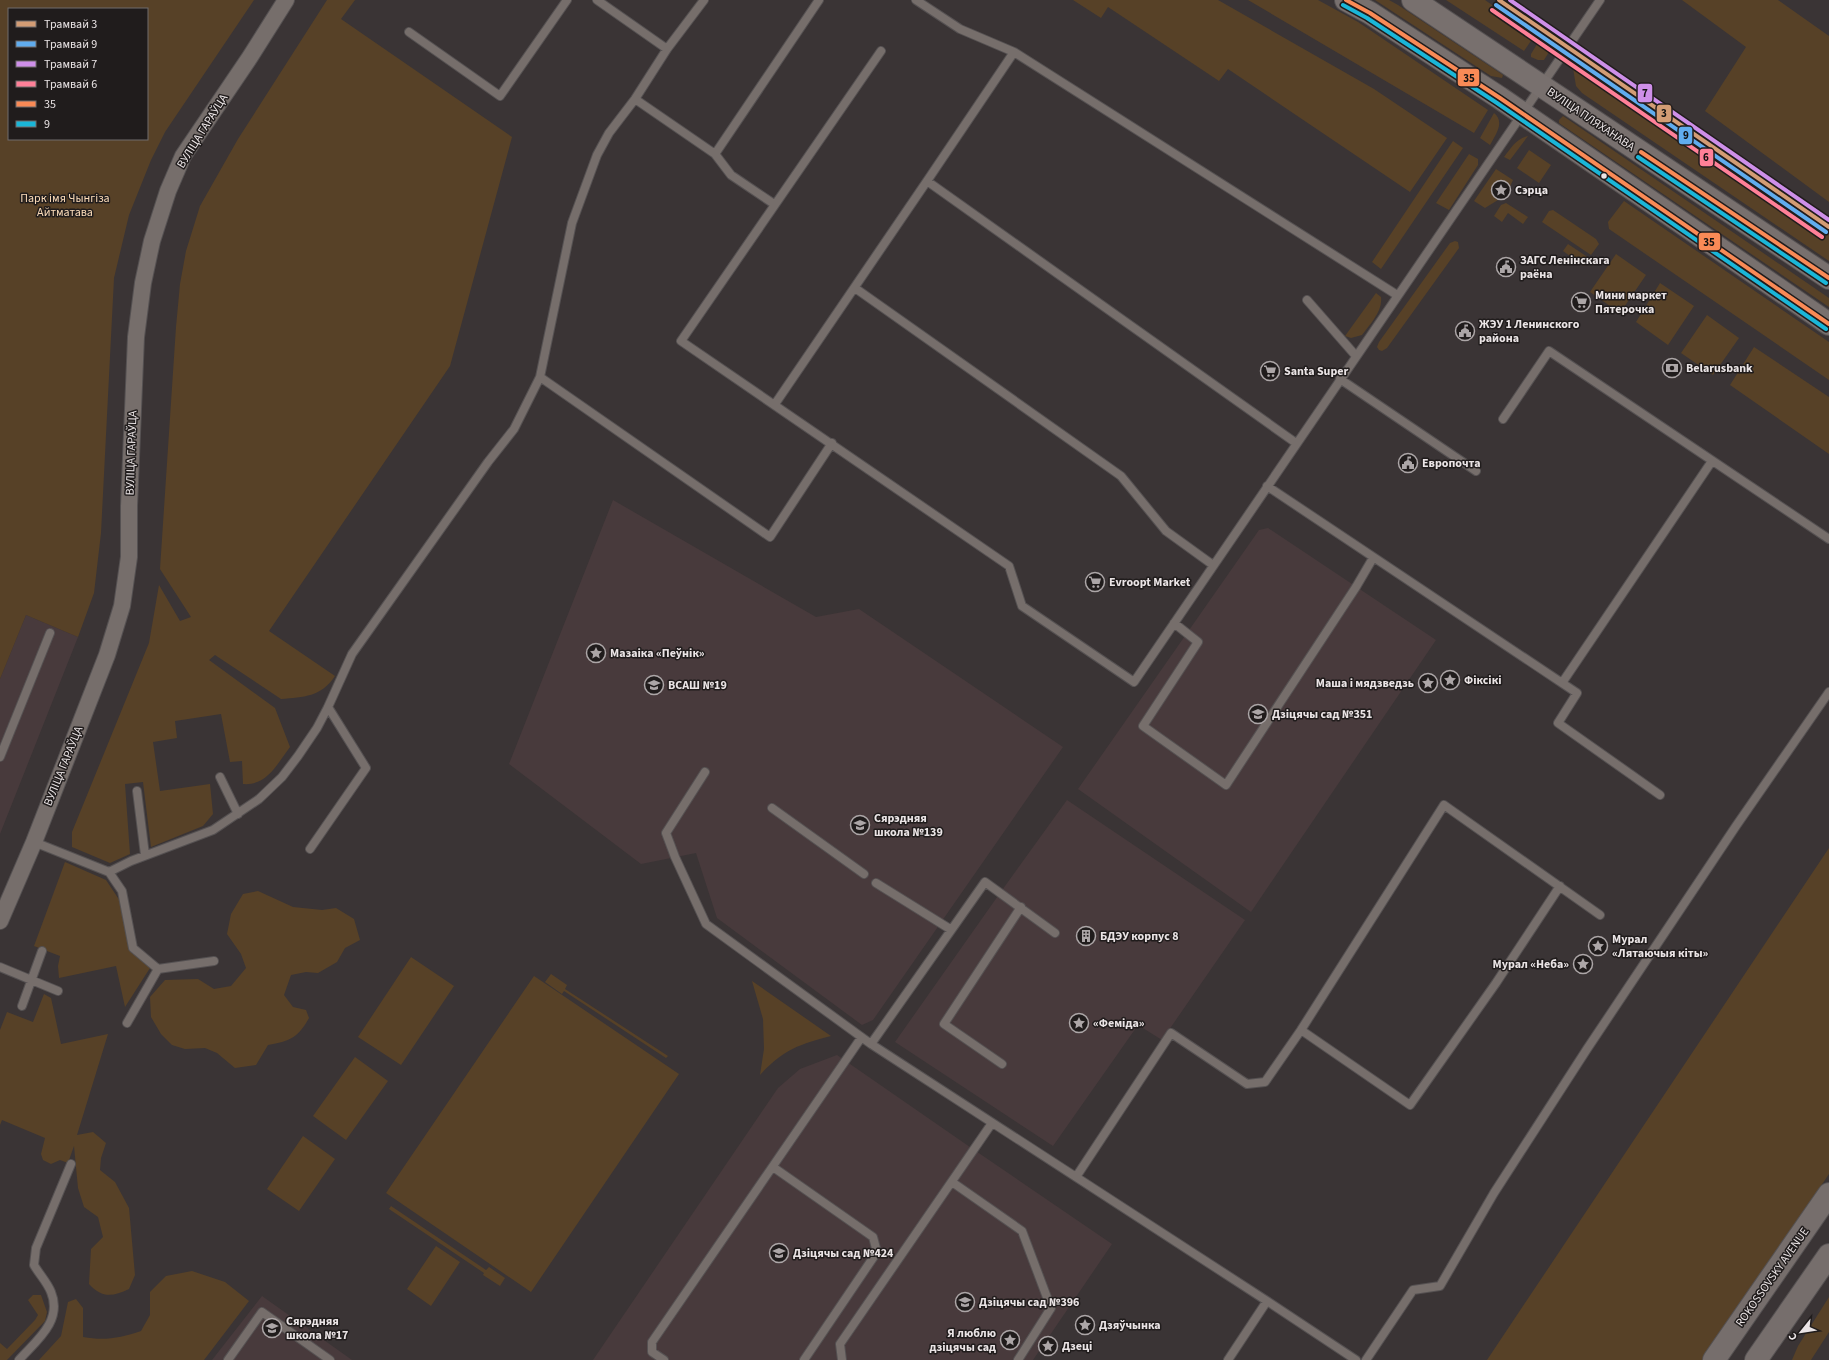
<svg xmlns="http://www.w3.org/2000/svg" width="1829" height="1360" font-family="'Source Sans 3',sans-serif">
<rect width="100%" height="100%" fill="#3a3435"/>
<path fill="#483a3c" d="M 613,500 L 816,617 L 859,609 L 1063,747 L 873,1020 L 862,1025 L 717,918 L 696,853 L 641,864 L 509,764 Z
M 1268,528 L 1436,640 L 1251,912 L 1078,789 L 1259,530 Z
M 26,615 L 78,637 L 0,834 L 0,679 Z
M 1067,800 L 1245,920 L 1162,1040 L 1138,1025 L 1053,1146 L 895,1042 L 1000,893 Z
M 837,1055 L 967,1145 L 1112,1244 L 1033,1360 L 593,1360 L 778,1088 L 800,1069 Z
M 262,1296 L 352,1360 L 212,1360 Z"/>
<path fill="#574127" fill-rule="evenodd" d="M 0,0 L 254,0 L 165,132 L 151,160 L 129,215 L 114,278 L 101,533 L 94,593 L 78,637 L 26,615 L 0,679 ZM 9,9 L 147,9 L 147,139 L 9,139 Z
M 327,0 L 355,0 L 341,19 L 512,137 L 450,366 L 269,631 L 335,676 C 321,697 304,697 281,699 L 215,655 L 209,660 L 275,708 L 290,747 C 277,764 267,786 243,784 L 242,761 L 230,762 L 221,714 L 175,721 L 177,738 L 153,742 L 160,791 L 210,784 L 213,814 L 203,826 L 151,847 L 143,782 L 125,784 L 130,854 L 110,863 L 72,847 L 72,832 L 149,643 L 159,585 L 180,621 L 191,617 L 160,569 L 176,327 L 180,284 L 186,251 L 200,206 L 238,139 Z
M 1073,0 L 1218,0 L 1374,89 L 1447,138 L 1410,192 L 1228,69 L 1219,81 L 1108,7 L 1101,18 Z
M 1248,0 L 1318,0 L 1358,22 L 1488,110 L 1474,133 Z
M 1375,0 L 1389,0 L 1398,5 L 1503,75 L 1502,78 L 1491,76 Z
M 1446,0 L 1485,0 L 1535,35 L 1524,51 Z
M 1682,0 L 1778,0 L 1829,36 L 1829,202 L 1705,111 L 1746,47 Z
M 1542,36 L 1554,44 L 1544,60 L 1538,60 L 1531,57 L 1531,54 Z
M 1578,60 L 1829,233 L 1829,261 L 1582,93 L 1576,86 L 1573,68 Z
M 1494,113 C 1505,122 1496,134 1490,145 L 1480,138 Z
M 1563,116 L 1829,298 L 1829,307 L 1559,123 L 1559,120 Z
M 1528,136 L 1510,160 L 1504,157 C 1511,148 1516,139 1528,136 Z
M 1453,141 L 1463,148 L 1381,269 L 1372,262 Z
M 1529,150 L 1551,165 L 1539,183 L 1517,168 Z
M 1469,154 L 1478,159 L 1478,165 L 1449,210 L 1436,203 Z
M 1496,169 L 1513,180 L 1506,195 L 1485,208 L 1474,201 Z
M 1624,201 L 1829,342 L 1829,380 L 1609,229 L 1608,222 Z
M 1506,203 L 1528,217 L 1523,224 L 1508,213 L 1502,222 L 1494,216 L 1501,205 Z
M 1553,210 L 1596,239 L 1599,244 L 1591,255 L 1542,222 L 1549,211 Z
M 1455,241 L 1458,242 L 1459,248 L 1387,348 L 1382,351 L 1379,350 L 1377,347 L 1379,342 L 1450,243 Z
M 1568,244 L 1589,258 L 1584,266 L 1563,251 Z
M 1616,254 L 1646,275 L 1620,313 L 1590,292 Z
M 1660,283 L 1694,306 L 1668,345 L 1636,322 Z
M 1376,293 L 1381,297 C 1383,311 1370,324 1362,335 L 1351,338 L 1345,336 Z
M 1707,315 L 1739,338 L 1713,375 L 1681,353 Z
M 1754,347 L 1829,397 L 1829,454 L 1730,385 Z
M 1829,848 L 1829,1174 L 1703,1360 L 1487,1360 Z
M 65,862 L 106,880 L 120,901 L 129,950 L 150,968 L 125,1007 L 116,966 L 59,978 L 58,966 L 60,956 L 34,946 Z
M 258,891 L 293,907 L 322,910 L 336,908 L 354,919 L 360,940 L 345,948 L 337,962 L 318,973 L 306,972 L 291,975 L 284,995 L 293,1007 L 306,1010 L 309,1018 C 298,1038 290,1041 268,1045 L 256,1065 L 235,1068 L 217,1053 L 205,1048 L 185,1049 L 172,1045 L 161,1034 L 151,1017 L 150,997 L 165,980 L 198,979 L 214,989 L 231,986 L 246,968 L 241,954 L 227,934 L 231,914 L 243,894 Z
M 411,957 L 454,986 L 401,1065 L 358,1037 Z
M 551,974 L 567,985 L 565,989 L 668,1056 L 666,1058 L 564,991 L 562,994 L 545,982 Z
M 534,976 L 679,1074 L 531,1292 L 386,1193 Z
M 752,981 L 831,1036 C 798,1045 784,1049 760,1075 L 764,1049 L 763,1019 Z
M 44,994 L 51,998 L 61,1044 L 108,1034 L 77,1135 L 93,1132 L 106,1143 L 101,1158 L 100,1170 L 115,1182 L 129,1208 L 135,1275 L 129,1289 C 112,1297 102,1298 89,1284 L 91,1249 L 103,1237 L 98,1217 L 84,1207 L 78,1188 L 74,1146 L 68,1163 L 60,1160 L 51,1164 L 43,1160 L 41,1154 L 45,1138 L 2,1120 L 0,1125 L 0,1030 L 7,1012 L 33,1022 Z
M 355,1057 L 388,1081 L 346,1140 L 313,1116 Z
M 303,1136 L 335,1159 L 299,1211 L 267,1189 Z
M 391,1206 L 486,1270 L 489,1267 L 505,1278 L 500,1286 L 483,1275 L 484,1273 L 389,1209 Z
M 436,1246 L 460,1262 L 431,1306 L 407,1289 Z
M 192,1271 L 225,1282 L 249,1301 L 204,1360 L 39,1360 L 61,1336 L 68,1302 L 76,1299 L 83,1308 L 83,1337 C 104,1341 121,1338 141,1331 L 150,1315 L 150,1292 L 166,1276 Z
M 33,1295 L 41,1295 L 47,1312 L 45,1321 L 7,1360 L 0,1360 L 0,1343 L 7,1349 L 35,1320 L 38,1315 L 28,1300 Z
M 1829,1297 L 1829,1332 L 1811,1360 L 1792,1360 L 1798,1346 Z"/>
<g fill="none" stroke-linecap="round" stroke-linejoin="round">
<g stroke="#555152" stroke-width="10">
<path id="lane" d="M 597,0 L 667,49
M 916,0 L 960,29 L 1014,52 L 1397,295
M 409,32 L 500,96 L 567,0
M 881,51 L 681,341 L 1009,566 L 1022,606 L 1134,682 L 1600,0
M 635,99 L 715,154 L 731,175 L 774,204
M 715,154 L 819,0
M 927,181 L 1296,443
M 855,288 L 1121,476 L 1166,531 L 1213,565
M 1307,300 L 1356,356
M 540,377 L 770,537 L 832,443
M 1340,379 L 1476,471
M 775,404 L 927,181 L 1014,52
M 1503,419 L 1549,351 L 1829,539
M 1267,486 L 1577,693 L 1558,723 L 1660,795
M 1174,623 L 1198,642 L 1143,726 L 1226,785 L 1356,587 L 1373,558
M 1562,683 L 1712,461
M 0,757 L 50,633
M 705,772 L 666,833 L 675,857 L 706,924 L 871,1044
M 220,777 L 238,814
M 137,791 L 145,855
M 772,808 L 864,874
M 34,842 L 109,872 L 122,891 L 133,948 L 158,969 L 214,961
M 310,849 L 366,768 L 328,707
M 109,872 L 131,861 L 213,830 L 259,799 L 282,777 L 298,756 L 317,728 L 328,707 L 352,654 L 488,462 L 514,429 L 540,377 L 572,223 L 597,155 L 609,133 L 635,99 L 667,49 L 704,0
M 876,883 L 950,929
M 1055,933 L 985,882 L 871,1044 L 1267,1301 L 1356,1360
M 0,967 L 58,991
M 22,1006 L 42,951
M 127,1023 L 158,969
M 1301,1030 L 1410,1105 L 1496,983 L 1560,886
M 1002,1064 L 944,1024 L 1021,907
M 773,1167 L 873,1237 L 877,1252 L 804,1360
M 1076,1177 L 1171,1033 L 1247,1084 L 1265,1082 L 1301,1030 L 1444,805 L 1600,915
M 952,1182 L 1022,1231 L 1051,1308 L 1018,1360
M 19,1360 C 36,1341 63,1321 51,1292 C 47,1282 39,1274 34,1265 L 36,1248 L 71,1164
M 228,1360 L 262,1312 L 330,1360
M 664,1360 L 652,1352 L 652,1342 L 861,1038
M 842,1360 L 840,1344 L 992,1123
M 1228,1360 L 1267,1301
M 1366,1360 L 1413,1290 L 1440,1286 L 1494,1193 L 1587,1049 L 1736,826 L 1829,692"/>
</g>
<g stroke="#555152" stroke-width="18">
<path id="street" d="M 0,921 L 34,842 L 107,655 L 122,606 L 129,557 L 129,506 L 136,337 L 143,283 L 152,241 L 168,191 L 183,156 L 250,57 L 286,0"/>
</g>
<g stroke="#555152" stroke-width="24">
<path id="secondary" d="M 1346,0 L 1370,13 L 1500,98 L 1829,324
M 1413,0 L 1829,278"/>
</g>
<g stroke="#555152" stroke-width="24">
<path id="primary" d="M 1714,1360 L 1829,1194
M 1756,1360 L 1829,1255"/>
</g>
<use href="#lane" stroke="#766e6b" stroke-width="8"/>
<use href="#street" stroke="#766e6b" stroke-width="16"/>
<use href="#secondary" stroke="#78706e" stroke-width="22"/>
<use href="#primary" stroke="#766e6c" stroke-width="22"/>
<g stroke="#201c1c" stroke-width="7">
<path id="bus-1" d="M 1346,0 L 1370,13 L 1500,98 L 1829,324
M 1641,152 L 1829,278"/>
</g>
<g stroke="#201c1c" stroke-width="7">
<path id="bus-2" d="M 1343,5 L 1367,18 L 1497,103 L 1826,329
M 1638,157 L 1826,283"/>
</g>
<use href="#bus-1" stroke="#f98a56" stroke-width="4"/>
<use href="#bus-2" stroke="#1ab6d8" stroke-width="4"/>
<g stroke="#201c1c" stroke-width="7">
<path id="tram-1" d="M 1499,0 L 1829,227"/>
</g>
<g stroke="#201c1c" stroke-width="7">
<path id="tram-2" d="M 1496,5 L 1826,232"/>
</g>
<g stroke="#201c1c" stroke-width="7">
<path id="tram-3" d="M 1510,0 L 1829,220"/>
</g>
<g stroke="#201c1c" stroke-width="7">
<path id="tram-4" d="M 1492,10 L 1822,237"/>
</g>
<use href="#tram-1" stroke="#d39c74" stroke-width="4"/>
<use href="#tram-2" stroke="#60acee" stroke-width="4"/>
<use href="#tram-3" stroke="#ce8fe9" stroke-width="4"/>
<use href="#tram-4" stroke="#ff8098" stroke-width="4"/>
</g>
<defs>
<g id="sight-ring" transform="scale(1)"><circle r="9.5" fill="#201c1c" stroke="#aca6a7" stroke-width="1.5"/><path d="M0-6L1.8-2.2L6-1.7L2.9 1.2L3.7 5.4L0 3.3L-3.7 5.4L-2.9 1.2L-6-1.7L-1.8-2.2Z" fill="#aca6a7"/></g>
<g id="civic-ring" transform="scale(1)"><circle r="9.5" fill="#201c1c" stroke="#aca6a7" stroke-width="1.5"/><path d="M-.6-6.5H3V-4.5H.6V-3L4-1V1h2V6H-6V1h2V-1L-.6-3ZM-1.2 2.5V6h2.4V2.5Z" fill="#aca6a7"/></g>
<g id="supermarket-ring" transform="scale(1)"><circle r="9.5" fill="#201c1c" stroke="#aca6a7" stroke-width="1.5"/><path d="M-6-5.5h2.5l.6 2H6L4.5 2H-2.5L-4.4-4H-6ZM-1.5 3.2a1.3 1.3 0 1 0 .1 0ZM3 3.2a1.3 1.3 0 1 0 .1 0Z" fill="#aca6a7"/></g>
<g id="bank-ring" transform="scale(1)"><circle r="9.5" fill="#201c1c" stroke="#aca6a7" stroke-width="1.5"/><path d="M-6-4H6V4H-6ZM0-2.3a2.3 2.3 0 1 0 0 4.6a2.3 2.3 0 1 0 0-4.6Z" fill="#aca6a7"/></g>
<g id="school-ring" transform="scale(1)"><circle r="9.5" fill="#201c1c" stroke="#aca6a7" stroke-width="1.5"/><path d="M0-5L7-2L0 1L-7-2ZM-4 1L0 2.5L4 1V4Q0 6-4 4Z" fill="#aca6a7"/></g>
<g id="building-ring" transform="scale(1)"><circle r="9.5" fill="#201c1c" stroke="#aca6a7" stroke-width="1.5"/><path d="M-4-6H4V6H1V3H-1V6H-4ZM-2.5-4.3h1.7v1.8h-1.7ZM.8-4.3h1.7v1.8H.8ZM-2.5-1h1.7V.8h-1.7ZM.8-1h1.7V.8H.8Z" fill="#aca6a7"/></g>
</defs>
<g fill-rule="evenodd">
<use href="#sight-ring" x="1501" y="190"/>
<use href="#civic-ring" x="1506" y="267"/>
<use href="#supermarket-ring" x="1581" y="302"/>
<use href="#civic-ring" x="1465" y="331"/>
<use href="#bank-ring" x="1672" y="368"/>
<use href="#supermarket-ring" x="1270" y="371"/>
<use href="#civic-ring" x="1408" y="463"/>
<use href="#supermarket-ring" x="1095" y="582"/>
<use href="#sight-ring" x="596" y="653"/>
<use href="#sight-ring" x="1450" y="680"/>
<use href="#sight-ring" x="1428" y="683"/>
<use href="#school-ring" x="654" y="685"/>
<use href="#school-ring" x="1258" y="714"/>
<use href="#school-ring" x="860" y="825"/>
<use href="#building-ring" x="1086" y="936"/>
<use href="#sight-ring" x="1598" y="946"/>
<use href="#sight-ring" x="1583" y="964"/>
<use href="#sight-ring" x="1079" y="1023"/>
<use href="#school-ring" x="779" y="1253"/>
<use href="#school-ring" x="965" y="1302"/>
<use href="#sight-ring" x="1085" y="1325"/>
<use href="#school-ring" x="272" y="1328"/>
<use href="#sight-ring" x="1010" y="1340"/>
<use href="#sight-ring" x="1048" y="1346"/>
</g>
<circle fill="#eae4e5" stroke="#201c1c" stroke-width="1.5" cx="1604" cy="176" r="3.5"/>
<g text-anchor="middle" stroke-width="3" stroke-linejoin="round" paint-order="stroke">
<g font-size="12" fill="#eae4e5" stroke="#201c1c">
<text transform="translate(1591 119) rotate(34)" y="4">ВУЛІЦА ПЛЯХАНАВА</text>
<text transform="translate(202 131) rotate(-58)" y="4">ВУЛІЦА ГАРАЎЦА</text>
<text transform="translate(131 453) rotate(-88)" y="4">ВУЛІЦА ГАРАЎЦА</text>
<text transform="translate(63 766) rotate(-68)" y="4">ВУЛІЦА ГАРАЎЦА</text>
<text transform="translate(1772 1277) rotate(-55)" y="4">ROKOSSOVSKY AVENUE</text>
</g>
<g font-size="12" font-weight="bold" fill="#eae4e5" stroke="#201c1c" text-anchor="start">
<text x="1515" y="194">Сэрца</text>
<text x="1520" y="264">ЗАГС Ленінскага<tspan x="1520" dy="14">раёна</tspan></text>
<text x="1595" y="299">Мини маркет<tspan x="1595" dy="14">Пятерочка</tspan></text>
<text x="1479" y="328">ЖЭУ 1 Ленинского<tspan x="1479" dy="14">района</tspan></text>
<text x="1686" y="372">Belarusbank</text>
<text x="1284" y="375">Santa Super</text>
<text x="1422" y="467">Европочта</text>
<text x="1109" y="586">Evroopt Market</text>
<text x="610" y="657">Мазаіка «Пеўнік»</text>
<text x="1464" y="684">Фіксікі</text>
<text x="1414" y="687" text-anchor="end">Маша і мядзведзь</text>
<text x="668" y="689">ВСАШ №19</text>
<text x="1272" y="718">Дзіцячы сад №351</text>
<text x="874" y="822">Сярэдняя<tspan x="874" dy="14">школа №139</tspan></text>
<text x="1100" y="940">БДЭУ корпус 8</text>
<text x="1612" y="943">Мурал<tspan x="1612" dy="14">«Лятаючыя кіты»</tspan></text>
<text x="1569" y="968" text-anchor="end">Мурал «Неба»</text>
<text x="1093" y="1027">«Феміда»</text>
<text x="793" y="1257">Дзіцячы сад №424</text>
<text x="979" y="1306">Дзіцячы сад №396</text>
<text x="286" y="1325">Сярэдняя<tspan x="286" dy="14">школа №17</tspan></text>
<text x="1099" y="1329">Дзяўчынка</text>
<text x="996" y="1337" text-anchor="end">Я люблю<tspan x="996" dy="14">дзіцячы сад</tspan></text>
<text x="1062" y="1350">Дзеці</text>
</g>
<g font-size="12" fill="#fdddba" stroke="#201c1c">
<text x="65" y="202">Парк імя Чынгіза<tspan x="65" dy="14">Айтматава</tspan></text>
</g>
</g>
<g stroke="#201c1c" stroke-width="1.5">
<rect x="1457" y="68" width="23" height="19" rx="4" fill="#f98a56"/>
<rect x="1637" y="83" width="16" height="20" rx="4" fill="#ce8fe9"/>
<rect x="1656" y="104" width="16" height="19" rx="4" fill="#d39c74"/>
<rect x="1678" y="126" width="15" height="19" rx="4" fill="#60acee"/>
<rect x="1699" y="148" width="15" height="19" rx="4" fill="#ff8098"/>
<rect x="1698" y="232" width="23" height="19" rx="4" fill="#f98a56"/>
</g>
<g font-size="11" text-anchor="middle" font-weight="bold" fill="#111">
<text x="1469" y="82">35</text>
<text x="1645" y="97">7</text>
<text x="1664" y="117">3</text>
<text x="1686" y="139">9</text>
<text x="1706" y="161">6</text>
<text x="1709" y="246">35</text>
</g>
<rect x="8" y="8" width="140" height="132" fill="#201c1c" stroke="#716c6c"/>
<rect x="16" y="21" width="20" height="6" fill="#d39c74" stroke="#716c6c"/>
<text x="44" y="28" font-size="12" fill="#eae4e5">Трамвай 3</text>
<rect x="16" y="41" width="20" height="6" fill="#60acee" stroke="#716c6c"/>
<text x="44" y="48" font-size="12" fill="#eae4e5">Трамвай 9</text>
<rect x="16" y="61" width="20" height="6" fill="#ce8fe9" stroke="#716c6c"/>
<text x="44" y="68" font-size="12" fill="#eae4e5">Трамвай 7</text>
<rect x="16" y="81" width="20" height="6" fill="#ff8098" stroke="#716c6c"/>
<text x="44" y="88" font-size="12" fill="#eae4e5">Трамвай 6</text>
<rect x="16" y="101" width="20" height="6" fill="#f98a56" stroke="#716c6c"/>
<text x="44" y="108" font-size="12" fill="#eae4e5">35</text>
<rect x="16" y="121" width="20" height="6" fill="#1ab6d8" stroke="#716c6c"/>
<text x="44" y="128" font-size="12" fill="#eae4e5">9</text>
<g transform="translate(1801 1332) rotate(240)" stroke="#201c1c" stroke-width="3" paint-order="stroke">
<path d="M0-3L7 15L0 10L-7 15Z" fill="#eae4e5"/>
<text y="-6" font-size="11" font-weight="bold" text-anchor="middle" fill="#eae4e5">С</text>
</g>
</svg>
